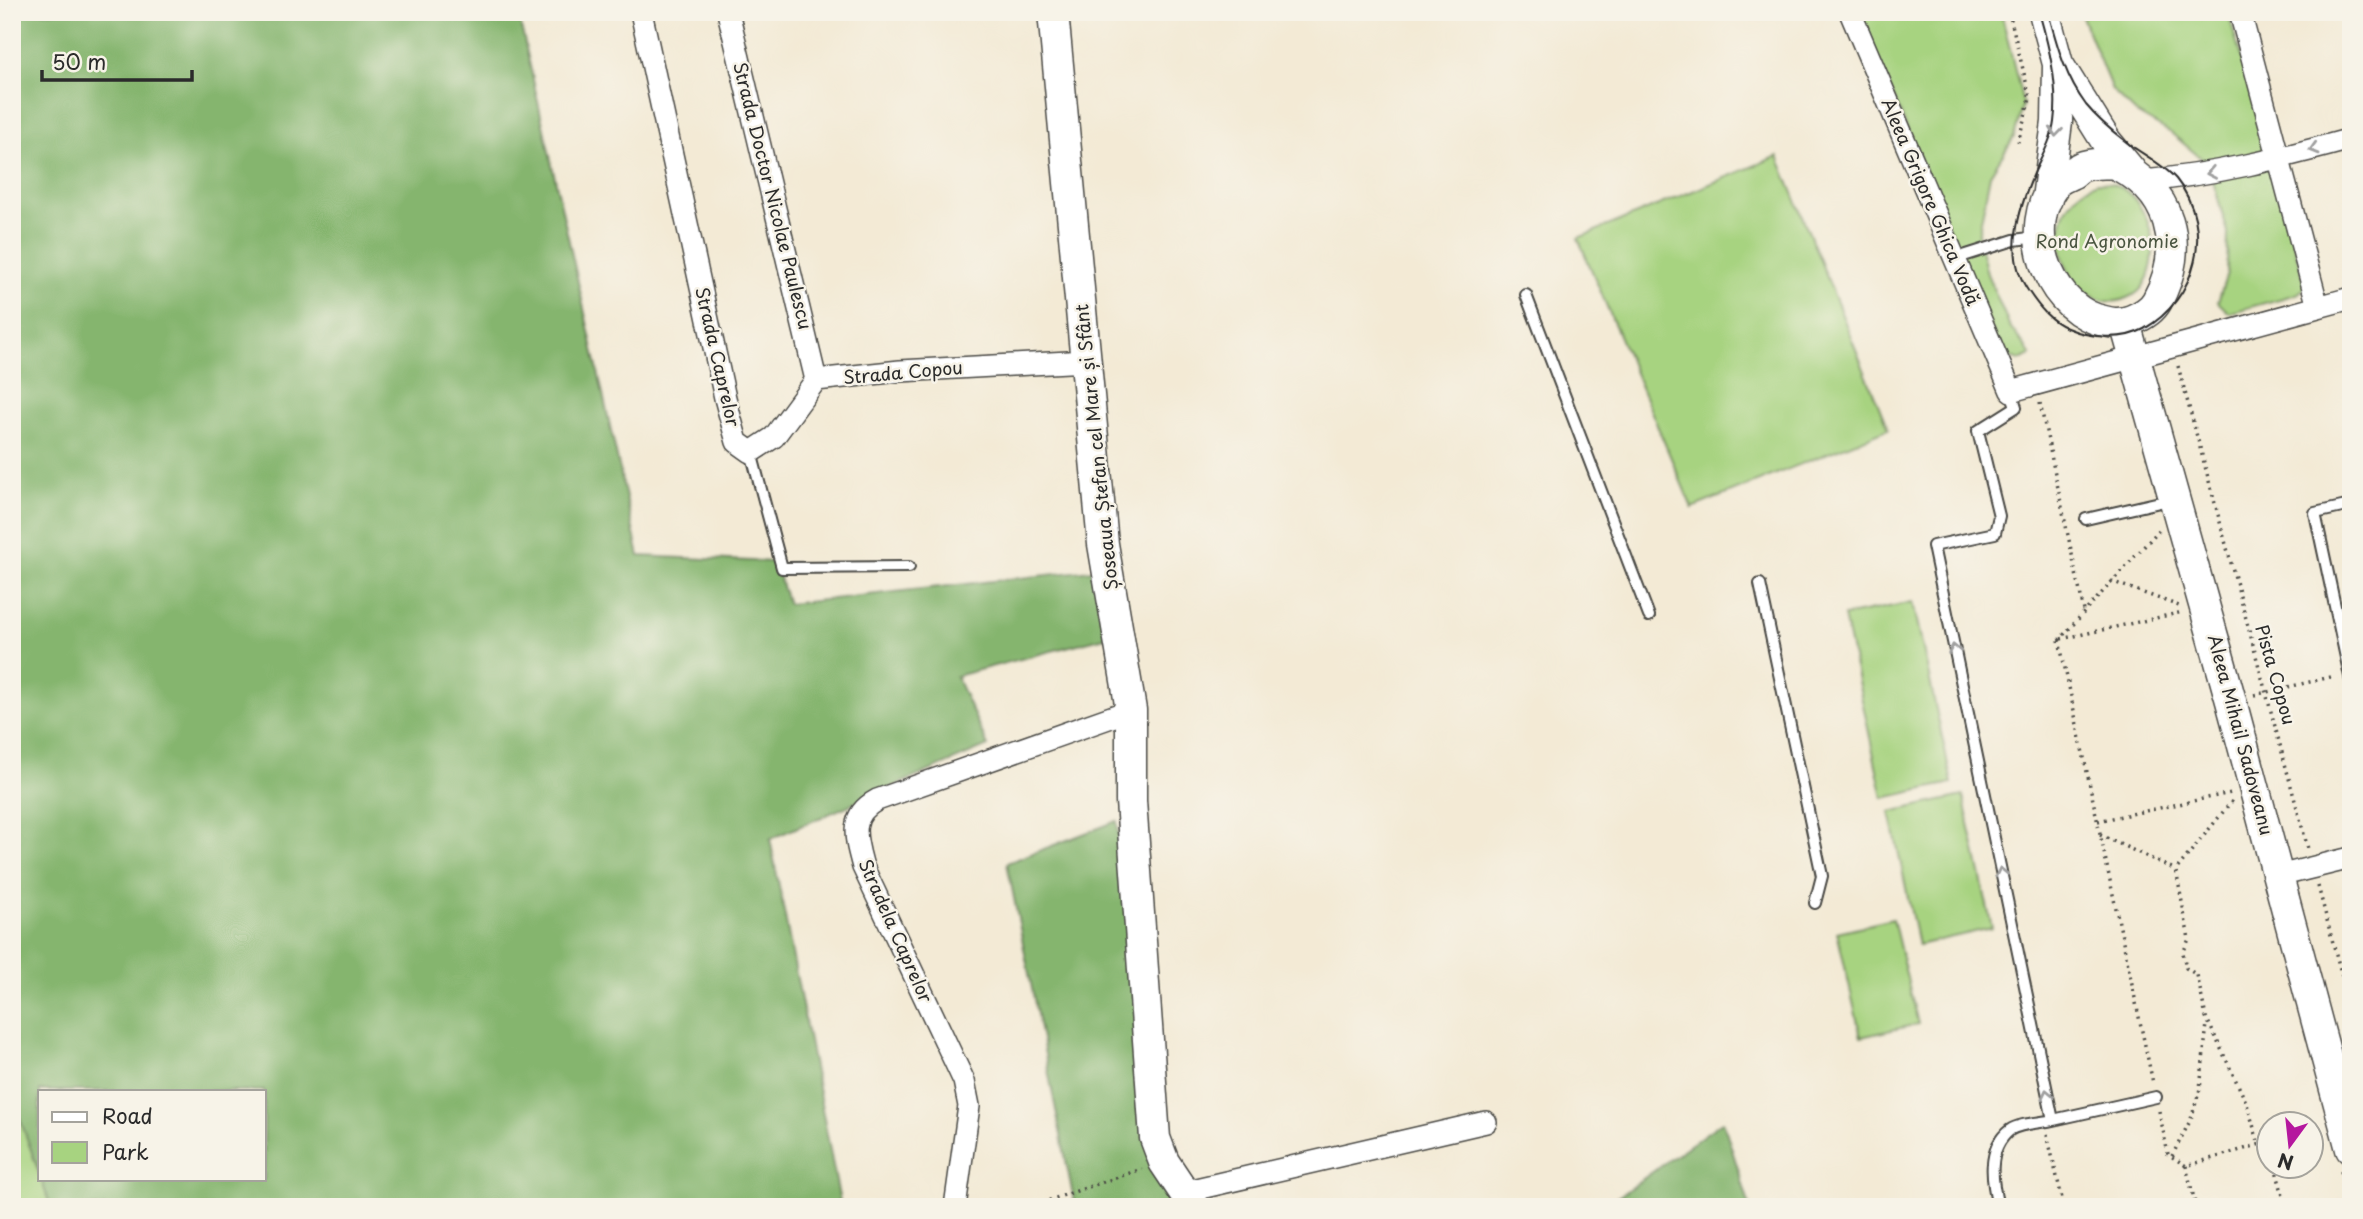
<svg xmlns="http://www.w3.org/2000/svg" width="2363" height="1219" font-family="'Playpen Sans',sans-serif">
<rect width="100%" height="100%" fill="#f7f3e8"/>
<filter id="ink" filterUnits="userSpaceOnUse"><feTurbulence type="fractalNoise" baseFrequency=".0143" numOctaves="2"/><feDisplacementMap in="SourceGraphic" scale="14" xChannelSelector="R" yChannelSelector="G"/><feConvolveMatrix kernelMatrix="1 2 1 2 8 2 1 2 1" color-interpolation-filters="sRGB"/></filter>
<filter id="wash" filterUnits="userSpaceOnUse"><feTurbulence type="fractalNoise" baseFrequency=".00686" numOctaves="4" result="noise"/><feDisplacementMap in="SourceGraphic" scale="28" xChannelSelector="R" yChannelSelector="G"/><feGaussianBlur stdDeviation="1.57" result="paint"/><feColorMatrix in="noise" values="0 0 0 0 0 0 0 0 0 0 0 0 0 0 0 0 0 1.4 0 .05"/><feComposite in="paint" operator="in"/></filter>
<g filter="url(#wash)">
<rect width="100%" height="100%" fill="#f3ead5"/>
<path fill="#a7d380" stroke="#697f56" stroke-width="2" d="M 1858,12 L 2001,12 L 2023,103 L 2014,137 L 1990,175 L 1978,236 L 1987,274 L 2009,325 L 2031,355 L 2020,360 L 2002,355 Z
M 2080,12 L 2228,12 L 2306,287 L 2297,294 L 2229,313 L 2218,302 L 2227,273 L 2228,233 L 2208,164 L 2171,133 L 2136,113 L 2112,90 Z
M 1778,156 L 1888,429 L 1692,508 L 1578,238 Z
M 2097,182 C 2101,183 2108,182 2113,184 C 2138,192 2153,226 2153,249 C 2153,266 2148,288 2132,296 C 2075,327 2022,216 2097,182 Z
M 1913,602 L 1952,783 L 1883,798 L 1844,616 Z
M 1963,796 L 1992,928 L 1918,945 L 1890,812 Z
M 1893,919 L 1918,1024 L 1861,1037 L 1837,932 Z
M 12,1096 L 51,1207 L 12,1207 Z"/>
<path fill="#85b56e" stroke="#58704c" stroke-width="2" d="M 12,12 L 518,12 L 639,556 L 774,562 L 788,604 L 1100,569 L 1105,637 L 956,676 L 988,746 L 770,839 L 841,1207 L 51,1207 L 41,1179 L 264,1179 L 264,1091 L 40,1091 L 40,1175 L 12,1096 Z
M 1117,821 L 1159,1179 L 1180,1207 L 1067,1207 L 1074,1201 L 1007,863 Z
M 1723,1121 L 1750,1207 L 1604,1207 Z"/>
</g>
<g filter="url(#ink)">
<g fill="none" stroke-linecap="round" stroke-linejoin="round">
<g stroke="#494844" stroke-width="14">
<path id="lane" d="M 1954,259 L 2014,240 L 2037,237
M 1526,295 L 1649,616
M 751,452 L 782,568 L 909,567
M 2351,505 L 2315,513 L 2351,681
M 2086,519 L 2173,499
M 1760,584 L 1822,876 L 1815,903
M 2053,1120 L 2156,1097
M 1998,1207 C 1992,1182 1986,1149 2010,1130 C 2020,1123 2041,1123 2053,1120 L 1933,546 L 1995,533 L 1999,516 L 1978,431 L 2016,407 L 2011,391"/>
</g>
<g stroke="#494844" stroke-width="24">
<path id="street" d="M 641,12 L 725,398 L 737,442 L 751,452 L 774,437 L 816,380 L 900,371 L 1087,361
M 728,12 L 816,380
M 1850,12 L 2011,391 L 2351,298
M 2240,12 L 2318,307
M 2143,181 C 2214,175 2282,158 2351,139
M 2278,876 L 2351,858
M 1183,1192 L 1486,1122
M 955,1207 L 969,1106 L 964,1081 L 863,867 C 856,840 847,816 877,800 L 1131,710"/>
</g>
<g stroke="#494844" stroke-width="33">
<path id="secondary" d="M 1053,12 L 1103,544 L 1131,710 L 1131,801 L 1155,1138 L 1164,1162 L 1194,1207
M 2044,12 L 2058,64 L 2106,141 L 2131,171
M 2113,163 C 2171,189 2187,246 2157,301 C 2152,310 2142,316 2132,320 C 2119,325 2110,323 2096,319 C 2046,302 2022,227 2055,184 C 2059,179 2067,176 2073,173 C 2076,171 2078,168 2081,167 C 2090,163 2104,164 2113,163 Z
M 2047,199 L 2057,122 L 2058,64
M 2125,323 L 2231,701 L 2351,1149"/>
</g>
<path stroke="#494844" stroke-width="3.5" stroke-dasharray="2 5" stroke-linecap="butt" d="M 2009,12 L 2030,98 L 2018,142
M 2178,366 L 2308,849
M 2040,403 L 2084,611
M 2111,581 L 2179,606
M 2061,639 L 2183,612
M 2059,640 L 2153,1083
M 2059,640 L 2159,530
M 2254,695 L 2335,676
M 2232,801 L 2176,870 L 2189,939 L 2183,953 L 2186,968 L 2197,975 L 2206,1017 L 2247,1104 L 2259,1145
M 2098,821 L 2231,793
M 2100,835 L 2176,870
M 2318,886 L 2351,1011
M 2159,1111 L 2168,1154 L 2186,1166 L 2268,1142
M 2310,1130 L 2322,1127
M 2047,1134 L 2064,1207
M 2172,1156 L 2191,1119 L 2200,1089 L 2207,1024
M 2186,1166 L 2196,1207
M 2275,1166 L 2286,1207
M 2341,1171 L 2351,1206
M 1029,1207 L 1142,1169"/>
<use href="#lane" stroke="#fff" stroke-width="10"/>
<use href="#street" stroke="#fff" stroke-width="21"/>
<use href="#secondary" stroke="#fff" stroke-width="30"/>
<path stroke="#2b2b2b" stroke-width="2" d="M 2039,12 C 2049,47 2059,86 2054,122 C 2052,139 2042,156 2035,171 C 2019,208 2003,256 2029,292 C 2039,307 2050,321 2067,328 C 2090,338 2122,341 2144,329 C 2196,300 2216,228 2176,179 C 2162,163 2141,154 2125,141 C 2112,131 2096,117 2086,105 C 2065,77 2057,45 2048,12"/>
</g>
<defs><path id="oneway-chevron" d="M-2-3.5L2.5 0L-2 3.5" fill="none" stroke-width="1.6" stroke-linecap="round" stroke-linejoin="round" transform="scale(1.75)"/></defs>
<g stroke="#a0a0a0">
<use href="#oneway-chevron" transform="translate(2056 132) rotate(96)"/>
<use href="#oneway-chevron" transform="translate(2314 149) rotate(164)"/>
<use href="#oneway-chevron" transform="translate(2211 173) rotate(169)"/>
<use href="#oneway-chevron" transform="translate(1954 649) rotate(-102)"/>
<use href="#oneway-chevron" transform="translate(2001 872) rotate(-102)"/>
<use href="#oneway-chevron" transform="translate(2047 1094) rotate(-102)"/>
</g>
</g>
<g text-anchor="middle" stroke-width="5" stroke-linejoin="round" paint-order="stroke">
<g font-size="18" fill="#2b2b2b" stroke="#f7f3e8">
<text transform="translate(772 196) rotate(76)" y="6">Strada Doctor Nicolae Paulescu</text>
<text transform="translate(1930 202) rotate(67)" y="6">Aleea Grigore Ghica Vodă</text>
<text transform="translate(717 357) rotate(77)" y="6">Strada Caprelor</text>
<text transform="translate(903 373) rotate(-5)" y="6">Strada Copou</text>
<text transform="translate(1097 447) rotate(-96)" y="6">Șoseaua Ștefan cel Mare și Sfânt</text>
<text transform="translate(2275 675) rotate(74)" y="6">Pista Copou</text>
<text transform="translate(2240 735) rotate(75)" y="6">Aleea Mihail Sadoveanu</text>
<text transform="translate(895 931) rotate(66)" y="6">Stradela Caprelor</text>
</g>
<g font-size="18" fill="#4a5540" stroke="#f7f3e8">
<text x="2107" y="248">Rond Agronomie</text>
</g>
</g>
<rect width="2363" height="1219" fill="none" stroke="#f7f3e8" stroke-width="42"/>
<rect x="38" y="1090" width="228" height="91" fill="#f7f3e8" stroke="#a5a39c" stroke-width="2"/>
<rect x="52" y="1112" width="35" height="10" fill="#ffffff" stroke="#a5a39c" stroke-width="2"/>
<text x="102" y="1124" font-size="21" fill="#2b2b2b">Road</text>
<rect x="52" y="1142" width="35" height="21" fill="#a7d380" stroke="#a5a39c" stroke-width="2"/>
<text x="102" y="1160" font-size="21" fill="#2b2b2b">Park</text>
<g transform="translate(2290 1145) rotate(195)"><circle r="33" fill="#f7f3e8" stroke="#a5a39c" stroke-width="2"/>
<path d="M0-5L12 26L0 18L-12 26Z" fill="#b5179e"/>
<text y="-10" font-size="19" font-weight="bold" text-anchor="middle" fill="#2b2b2b">N</text>
</g>
<path d="M42 70v10h150v-10" fill="none" stroke="#2b2b2b" stroke-width="3.5"/>
<text x="52" y="70" font-size="21" fill="#2b2b2b" stroke="#f7f3e8" stroke-width="5" paint-order="stroke">50 m</text>
</svg>
